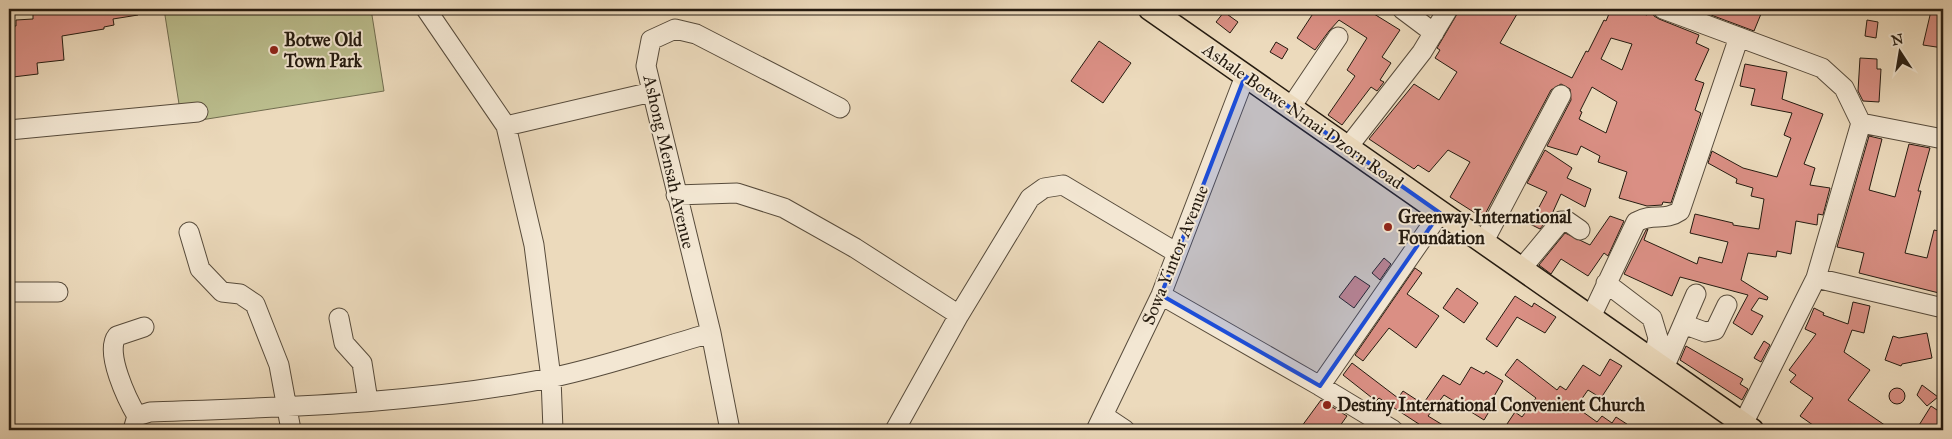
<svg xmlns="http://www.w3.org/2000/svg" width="1952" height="439" font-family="'IM FELL Great Primer',serif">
<rect width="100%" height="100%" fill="#ecdabc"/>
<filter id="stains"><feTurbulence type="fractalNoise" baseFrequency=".004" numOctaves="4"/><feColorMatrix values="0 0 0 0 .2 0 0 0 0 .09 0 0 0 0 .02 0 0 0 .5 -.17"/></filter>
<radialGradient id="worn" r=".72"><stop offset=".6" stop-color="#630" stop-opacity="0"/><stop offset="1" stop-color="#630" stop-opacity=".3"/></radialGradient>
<path fill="#bbbe8e" stroke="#706c4f" d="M 164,9 L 371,9 L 384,91 L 182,123 Z"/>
<path fill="#da8f84" stroke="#251b10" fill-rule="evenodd" d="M 62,9 L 138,9 L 138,15 L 113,19 L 114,25 L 104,27 L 104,29 L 62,36 L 64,60 L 37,63 L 38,74 L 13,77 L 9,26 L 16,26 L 16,20 L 33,19 L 33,14 Z
M 1316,9 L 1366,9 L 1400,30 L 1382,57 L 1391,63 L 1380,80 L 1384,82 L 1377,91 L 1371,87 L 1342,125 L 1328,115 L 1355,76 L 1347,70 L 1367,38 L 1339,20 L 1329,31 L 1315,50 L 1297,38 Z
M 1460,9 L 1520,9 L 1500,43 L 1572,78 L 1586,51 L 1588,52 L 1604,20 L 1606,21 L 1611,9 L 1626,9 L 1647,15 L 1648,9 L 1652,9 L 1654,16 L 1659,19 L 1699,35 L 1696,43 L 1709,49 L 1695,80 L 1704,83 L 1695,110 L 1701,113 L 1671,203 L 1663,202 L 1662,205 L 1647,206 L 1619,198 L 1627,172 L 1598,162 L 1600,156 L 1581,146 L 1577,155 L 1547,146 L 1571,100 L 1570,89 L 1561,84 L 1551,90 L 1483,218 L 1450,197 L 1470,162 L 1448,150 L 1429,172 L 1418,165 L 1414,169 L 1369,139 L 1414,84 L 1439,100 L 1457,72 L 1435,58 L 1440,50 L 1437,48 ZM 1611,38 L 1632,44 L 1622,70 L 1601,59 ZM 1592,87 L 1617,102 L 1606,133 L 1579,119 L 1582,112 L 1580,111 Z
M 1695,9 L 1763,9 L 1754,31 Z
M 1931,11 L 1943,14 L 1943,48 L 1923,45 Z
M 1224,12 L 1238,22 L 1230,33 L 1216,22 Z
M 1867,20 L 1878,22 L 1876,38 L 1865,36 Z
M 1099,41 L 1131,63 L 1103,103 L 1071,81 Z
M 1276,42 L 1288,49 L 1282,59 L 1270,52 Z
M 1860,58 L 1877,59 L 1877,69 L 1881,69 L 1879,102 L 1863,101 L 1858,91 Z
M 1745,64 L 1787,72 L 1782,99 L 1823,114 L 1804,164 L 1815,168 L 1810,185 L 1830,188 L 1823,215 L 1818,214 L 1817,225 L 1796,221 L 1791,254 L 1777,251 L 1776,257 L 1748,253 L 1741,280 L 1768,297 L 1767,300 L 1759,298 L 1751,310 L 1763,316 L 1752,335 L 1733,323 L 1748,295 L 1680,277 L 1672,296 L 1624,274 L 1646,230 L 1648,229 L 1644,240 L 1697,264 L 1699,257 L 1722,263 L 1728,242 L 1690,233 L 1695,214 L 1733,223 L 1733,225 L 1759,229 L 1764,199 L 1751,196 L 1753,188 L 1736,183 L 1737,179 L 1708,163 L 1712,151 L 1743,168 L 1777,177 L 1791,138 L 1784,135 L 1792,113 L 1751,105 L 1755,89 L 1740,86 Z
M 1869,136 L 1882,139 L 1869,190 L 1895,197 L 1909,144 L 1930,148 L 1918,191 L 1921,191 L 1905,253 L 1927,258 L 1934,230 L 1943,232 L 1943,294 L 1859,273 L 1864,253 L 1837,247 Z
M 1545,150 L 1572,168 L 1567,178 L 1591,189 L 1585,207 L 1561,194 L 1552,214 L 1540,229 L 1530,224 L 1547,192 L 1527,183 Z
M 1610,216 L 1624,221 L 1608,256 L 1604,253 L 1588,276 L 1561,259 L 1551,274 L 1539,265 L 1565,233 L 1590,245 Z
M 1384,258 L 1391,264 L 1380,280 L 1372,273 Z
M 1415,268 L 1422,273 L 1407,294 L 1439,316 L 1416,348 L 1389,328 L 1363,361 L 1355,355 Z
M 1355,276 L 1370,286 L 1354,308 L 1339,297 Z
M 1457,288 L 1478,303 L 1464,323 L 1443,308 Z
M 1515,296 L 1532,307 L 1534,303 L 1556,317 L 1545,333 L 1517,317 L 1497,347 L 1486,339 Z
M 1853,302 L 1870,306 L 1864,333 L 1852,330 L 1844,352 L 1870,370 L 1848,400 L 1892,430 L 1820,430 L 1800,416 L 1813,398 L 1790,382 L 1796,375 L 1789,370 L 1816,334 L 1805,329 L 1809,320 L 1814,308 L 1824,313 L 1823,315 L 1848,324 Z
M 1927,333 L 1932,358 L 1902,364 L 1901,366 L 1885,360 L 1893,336 L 1899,338 Z
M 1764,341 L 1770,345 L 1761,362 L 1754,358 Z
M 1686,346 L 1743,379 L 1740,384 L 1748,389 L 1742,400 L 1680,360 Z
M 1517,359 L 1557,390 L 1560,386 L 1566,390 L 1583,365 L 1600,376 L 1610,359 L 1622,366 L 1601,398 L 1588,390 L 1576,407 L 1597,422 L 1602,416 L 1612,423 L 1616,417 L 1636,430 L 1503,430 L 1515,412 L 1522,417 L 1536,398 L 1505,375 Z
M 1352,363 L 1398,398 L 1403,391 L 1423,404 L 1443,375 L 1460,385 L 1471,367 L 1484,374 L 1486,371 L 1503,381 L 1490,403 L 1493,405 L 1484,420 L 1444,395 L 1428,416 L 1451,430 L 1428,430 L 1379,398 L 1376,401 L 1343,375 Z
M 1922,385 L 1938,397 L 1927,406 L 1917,395 Z
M1889 396a8 8 0 1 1 16 0a8 8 0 1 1-16 0Z
M 1321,400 L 1347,416 L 1337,430 L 1299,430 Z
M 1931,406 L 1943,414 L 1943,430 L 1916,430 Z"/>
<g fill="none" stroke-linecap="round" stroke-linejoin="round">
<g stroke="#574b3b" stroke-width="21">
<path id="minor" d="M 426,9 L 506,126 L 534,245 L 551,378 L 553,430
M 1402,9 L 1434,33
M 1663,9 L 1822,68 L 1844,88 L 1861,123
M 1291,107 L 1338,37
M 506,126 L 652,92
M 9,130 L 198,112
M 1348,147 L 1422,52 L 1448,9
M 676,195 L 737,193 L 784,208 L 855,248 L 959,315
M 189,232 L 200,269 L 222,292 L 240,294 L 255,304 L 279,365 L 291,430
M 1484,241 L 1561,95
M 1522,268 L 1561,221 L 1567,221 L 1580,230
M 1816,278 L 1943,308
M 1606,283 L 1652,318 L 1658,338 L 1653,360
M 9,292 L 58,292
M 1161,295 L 1320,386 L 1393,430
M 1591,317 L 1636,222 C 1654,212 1664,222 1680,211 L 1739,37
M 339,318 L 344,343 L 362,363 L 368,401
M 1683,324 L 1696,294
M 1664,368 L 1683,324 L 1705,332 L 1715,330 L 1727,305
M 1320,386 L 1440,213
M 137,416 C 128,401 104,352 117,336 L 144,327
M 1104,416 L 1125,430
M 133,430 L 137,416 L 150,412 C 283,407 419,404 550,378 C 604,367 658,348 711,333
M 730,430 L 711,333 L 646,66 L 651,40 L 675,29 L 696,34 L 840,108
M 895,430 L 959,315 L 1030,198 L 1044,188 L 1063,185 L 1177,253
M 1096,430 L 1161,295 L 1245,76
M 1740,430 L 1816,278 L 1861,123 L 1943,139"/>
</g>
<g stroke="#251b10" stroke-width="25">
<path id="major" d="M 1150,9 L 1752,430"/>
</g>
<use href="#minor" stroke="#f3e7d3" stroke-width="19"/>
<use href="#major" stroke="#ecdabc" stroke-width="22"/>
</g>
<path fill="#1d4ed8" fill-opacity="0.2" stroke="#1d4ed8" stroke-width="4" stroke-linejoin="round" d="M 1245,76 L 1440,213 L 1320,386 L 1161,295 Z"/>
<g fill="#8f2418" stroke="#f3e7d3" stroke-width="2">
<circle cx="274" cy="50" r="5"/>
<circle cx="1388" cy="227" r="5"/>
<circle cx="1327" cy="405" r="5"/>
</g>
<g text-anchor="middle" stroke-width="4" stroke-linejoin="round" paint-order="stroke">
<g font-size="18" font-weight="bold" fill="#251b10" stroke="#f3e7d3" text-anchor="start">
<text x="284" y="46">Botwe Old<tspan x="284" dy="21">Town Park</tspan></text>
<text x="1398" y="223">Greenway International<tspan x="1398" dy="21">Foundation</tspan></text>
<text x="1337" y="411">Destiny International Convenient Church</text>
</g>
<g font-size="18" fill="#251b10" stroke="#f3e7d3">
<text transform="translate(1303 116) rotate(35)" y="6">Ashale Botwe Nmai Dzorn Road</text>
<text transform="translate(669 162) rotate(77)" y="6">Ashong Mensah Avenue</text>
<text transform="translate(1175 255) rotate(-68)" y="6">Sowa Yintor Avenue</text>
</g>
</g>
<rect width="1952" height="439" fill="none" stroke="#ecdabc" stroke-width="30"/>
<rect x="10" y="10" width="1932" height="419" fill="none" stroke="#251b10" stroke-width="2.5"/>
<rect x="15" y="15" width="1922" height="409" fill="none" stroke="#251b10"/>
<g transform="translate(1900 52) rotate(348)" stroke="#f3e7d3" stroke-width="4" paint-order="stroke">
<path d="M0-4L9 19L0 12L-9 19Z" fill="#251b10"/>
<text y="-8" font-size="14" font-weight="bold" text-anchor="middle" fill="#251b10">N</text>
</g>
<rect width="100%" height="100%" filter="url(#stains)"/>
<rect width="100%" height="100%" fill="url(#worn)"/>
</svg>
